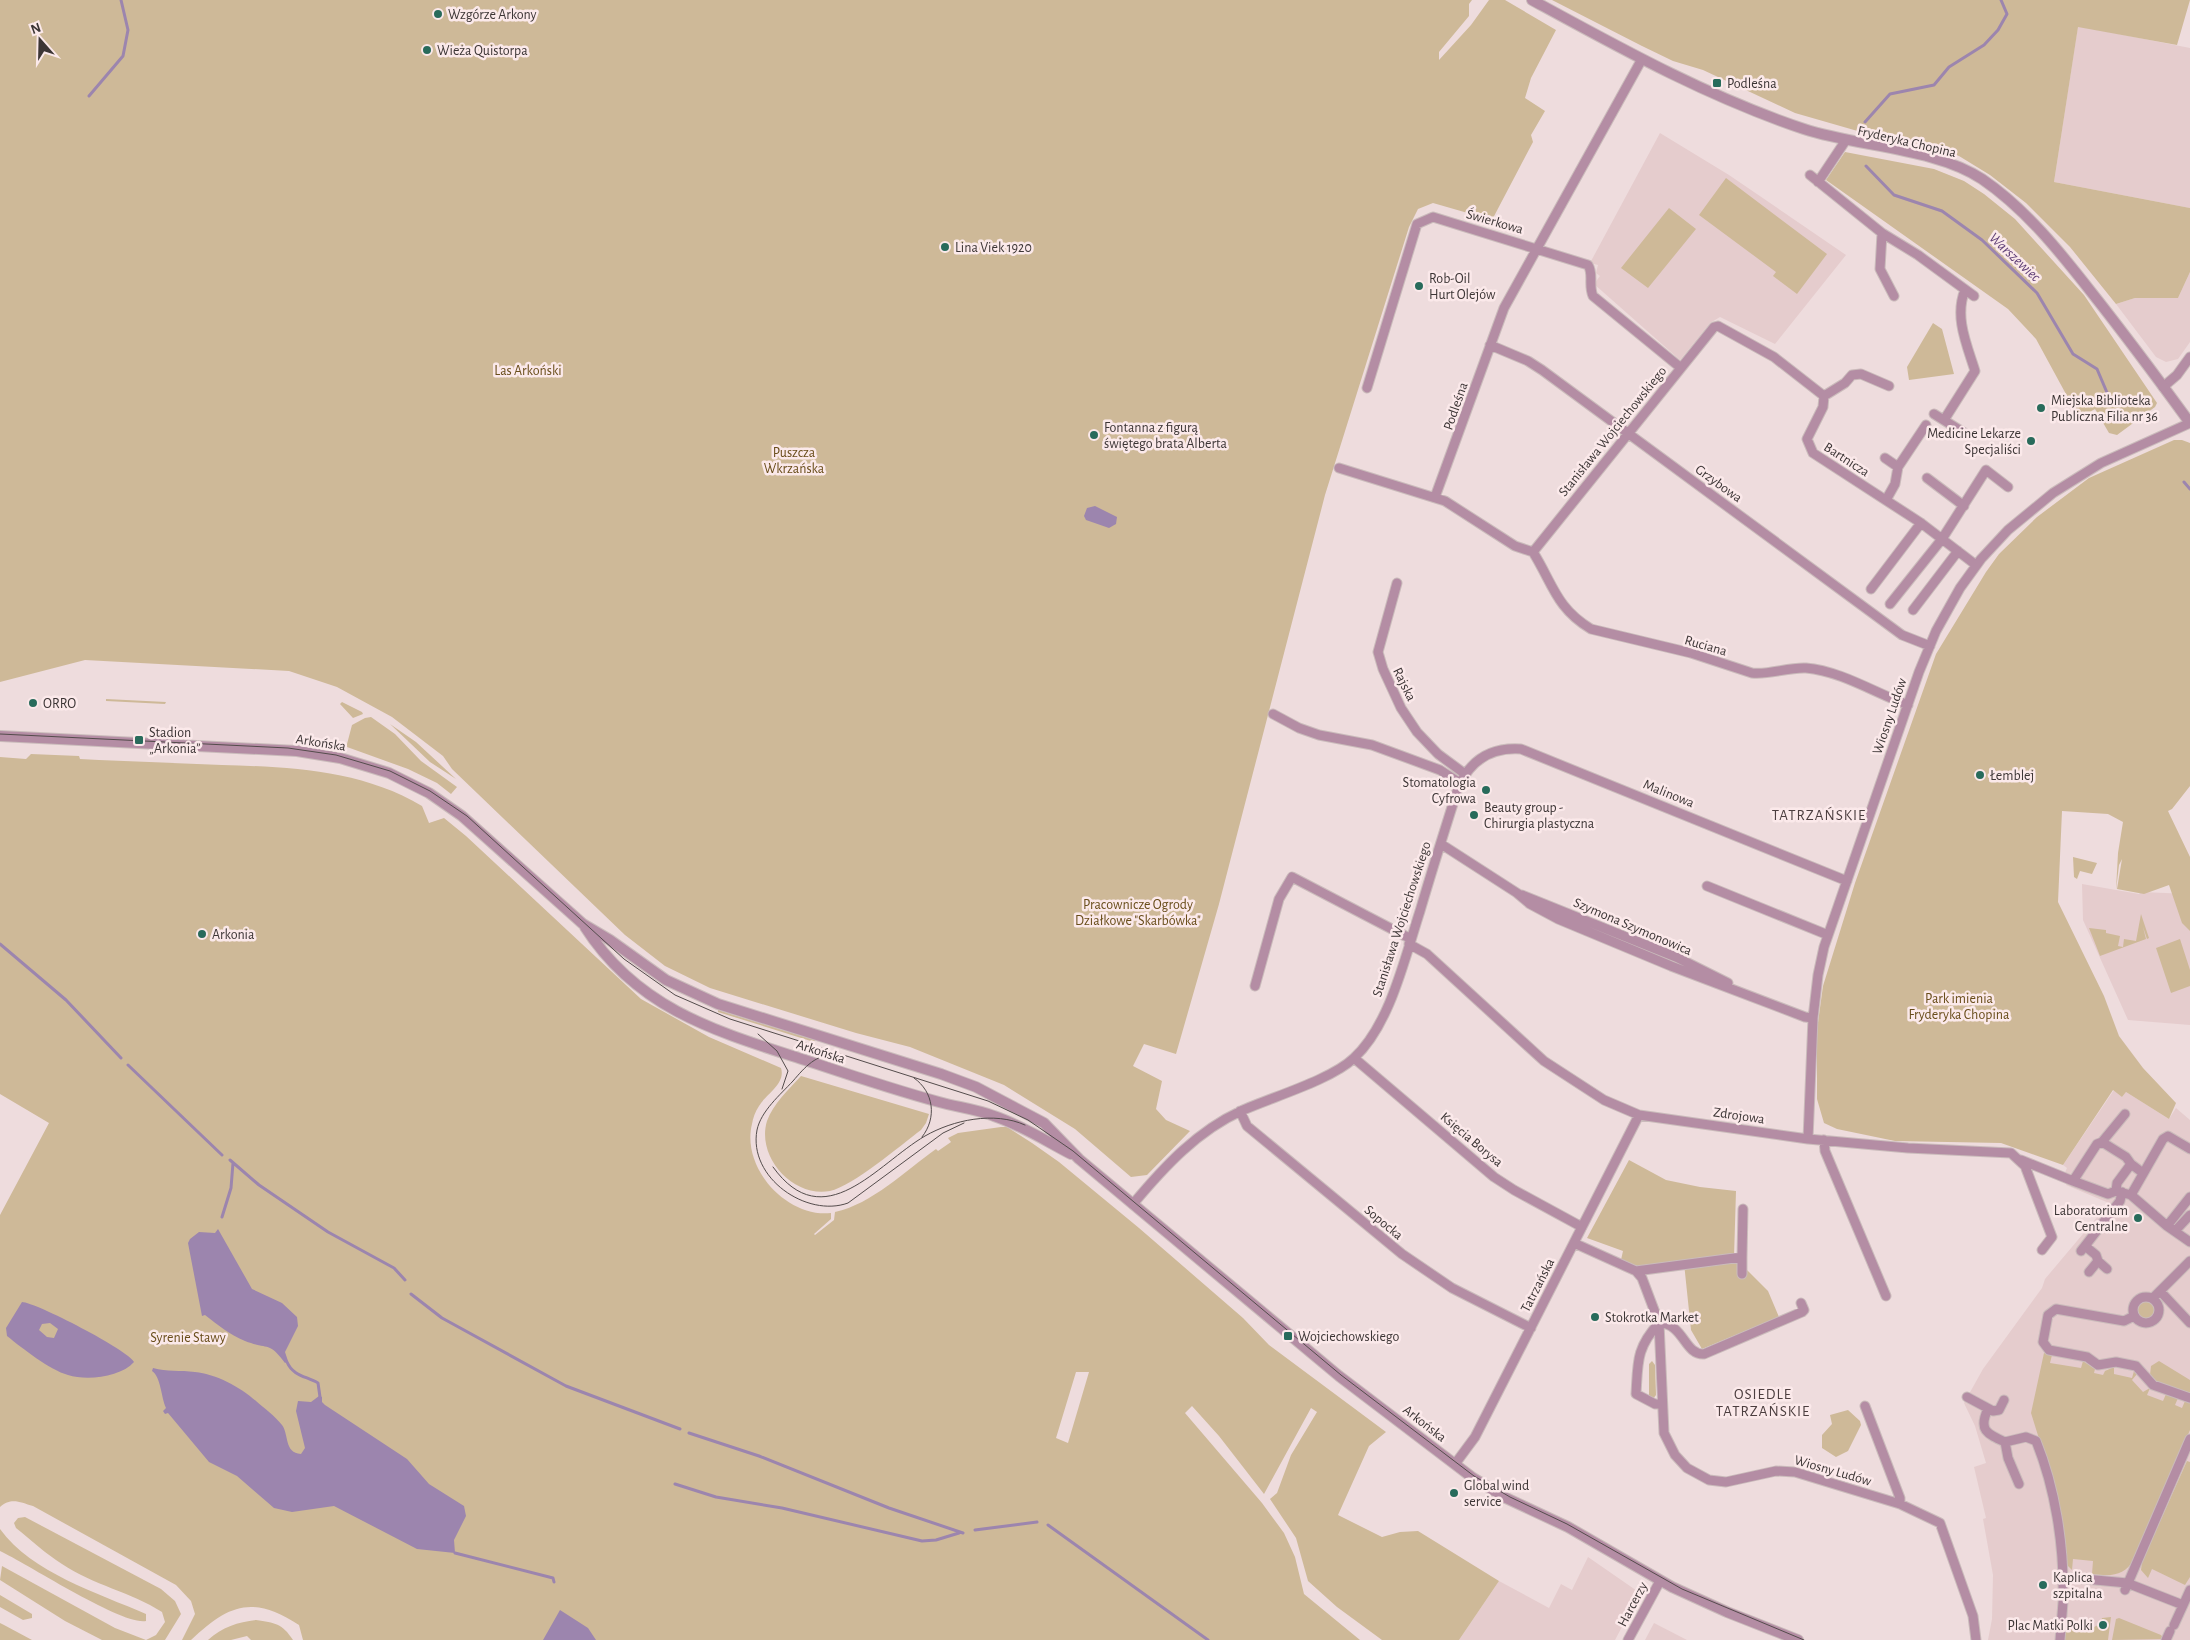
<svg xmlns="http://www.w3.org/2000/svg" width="2190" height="1640" font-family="'Alegreya Sans',sans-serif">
<rect width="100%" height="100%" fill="#eedcdd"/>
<path fill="#e5cccd" d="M 2078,26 L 2190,48 L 2190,208 L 2054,182 Z
M 1660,133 L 1729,175 L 1846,255 L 1775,344 L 1720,317 L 1710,323 L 1680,360 L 1594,284 L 1600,276 L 1596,273 L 1598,265 L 1590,263 Z
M 2190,272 L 2190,342 L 2178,359 L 2166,362 L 2156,357 L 2116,304 L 2135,298 L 2178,298 Z
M 2082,884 L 2139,894 L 2141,892 L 2190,894 L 2190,1025 L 2128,1020 L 2083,920 Z
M 2114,1090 L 2122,1097 L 2126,1092 L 2169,1119 L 2176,1108 L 2190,1120 L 2190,1640 L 1988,1640 L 1992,1619 L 1993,1575 L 1983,1519 L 1986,1518 L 1974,1467 L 1986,1463 L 1975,1426 L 1964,1403 L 1983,1369 L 2042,1288 L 2045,1279 L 2109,1203 L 2066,1185 L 2069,1180 L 2063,1177 L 2067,1168 L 2063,1165 Z
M 1588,1557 L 1640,1593 L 1615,1640 L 1459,1640 L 1499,1581 L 1549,1608 L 1561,1584 L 1572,1590 Z
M 1654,1623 L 1687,1640 L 1645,1640 Z"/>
<path fill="#ceb998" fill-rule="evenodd" d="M 0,0 L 1472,0 L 1469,4 L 1469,16 L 1439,52 L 1439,60 L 1471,25 L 1489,0 L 1505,0 L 1556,30 L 1531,78 L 1525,98 L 1545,111 L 1531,135 L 1533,142 L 1492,220 L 1433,203 L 1418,209 L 1409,227 L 1325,495 L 1219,904 L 1176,1054 L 1144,1044 L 1133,1066 L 1162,1081 L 1156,1109 L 1166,1120 L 1190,1131 L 1147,1175 L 1131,1177 L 1075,1129 L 1004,1085 L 910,1047 L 856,1033 L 710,988 L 665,966 L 625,935 L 452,769 L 443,756 L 392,717 L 337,687 L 289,671 L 85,660 L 0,682 Z
M 1552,0 L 2190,0 L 2177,45 L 2078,27 L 2054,182 L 2190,208 L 2190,272 L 2178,298 L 2135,298 L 2116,304 L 2070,247 L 2026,203 L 1990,175 L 1959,156 L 1926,145 L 1868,134 L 1795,113 L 1703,70 L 1673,61 L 1642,46 Z
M 1845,152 L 1934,169 L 1964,181 L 1984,194 L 2015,219 L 2084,295 L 2157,403 L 2155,407 L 2117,435 L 2109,433 L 2095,409 L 2079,418 L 2036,339 L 2008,309 L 1826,180 Z
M 1726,178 L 1827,254 L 1797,294 L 1773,276 L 1776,272 L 1699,215 Z
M 1669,208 L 1696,229 L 1648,288 L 1621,268 Z
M 1933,323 L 1942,329 L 1954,374 L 1909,380 L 1907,367 Z
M 2174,440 L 2182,440 L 2190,443 L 2190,786 L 2172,809 L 2168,811 L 2190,857 L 2190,931 L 2182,923 L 2169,885 L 2144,894 L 2117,889 L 2122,859 L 2119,865 L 2116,890 L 2118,853 L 2123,822 L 2108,814 L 2062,811 L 2058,902 L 2104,996 L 2119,1036 L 2143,1068 L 2176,1103 L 2169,1119 L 2126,1092 L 2122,1097 L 2113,1090 L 2063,1165 L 2001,1143 L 1895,1141 L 1837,1129 L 1824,1123 L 1817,1099 L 1817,1030 L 1823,986 L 1855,883 L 1936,654 L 1986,572 L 1999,554 L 2037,517 L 2089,478 Z
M 106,699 L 166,702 L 165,704 L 106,701 Z
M 342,702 L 362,712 L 363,714 L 353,718 L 340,704 Z
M 371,717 L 395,734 L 421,761 L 457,787 L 451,794 L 437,783 L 408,769 L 347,747 L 345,745 L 347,744 L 352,725 L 365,718 Z
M 390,724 L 416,742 L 456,779 L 430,762 Z
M 31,754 L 79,756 L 80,759 L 99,760 C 140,762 181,763 222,765 C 291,767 361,770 422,806 L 429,823 L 444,818 L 466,836 L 641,999 L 709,1037 L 781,1068 C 786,1084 766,1094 759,1106 C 755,1112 753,1118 752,1124 C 741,1168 787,1218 831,1213 L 831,1219 L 814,1234 L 815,1235 L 834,1220 L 835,1212 C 872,1204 905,1171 936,1149 L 938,1151 L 951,1142 L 948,1138 L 958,1133 L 1001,1127 L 1007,1127 L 1032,1143 L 1059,1162 L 1139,1228 L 1243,1318 L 1269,1345 L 1386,1432 L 1369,1446 L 1338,1515 L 1382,1537 L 1400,1532 L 1418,1531 L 1499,1581 L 1459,1640 L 1382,1640 L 1337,1607 L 1308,1581 L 1296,1538 L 1270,1499 L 1277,1493 L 1291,1455 L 1317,1412 L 1311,1408 L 1264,1494 L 1219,1436 L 1192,1406 L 1185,1413 L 1262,1503 L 1284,1533 L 1295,1557 L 1304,1594 L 1360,1640 L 303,1640 L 299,1625 C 253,1595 229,1604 191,1640 L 182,1640 L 195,1614 L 191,1601 L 176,1585 L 33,1506 C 20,1502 11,1497 0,1507 L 0,1215 L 49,1123 L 0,1094 L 0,757 L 26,759 ZM 1076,1372 L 1089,1372 L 1068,1443 L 1056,1438 Z
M 2073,857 L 2097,863 L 2092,874 L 2080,871 L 2077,879 L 2074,877 Z
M 2141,914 L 2149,938 L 2147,939 L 2143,927 L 2146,939 L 2100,956 L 2089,928 L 2106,930 L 2106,933 L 2120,936 L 2118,946 L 2123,947 L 2124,939 L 2136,941 Z
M 2180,939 L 2190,970 L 2190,986 L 2171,993 L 2156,948 Z
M 718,1010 L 815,1040 L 814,1042 L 718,1012 Z
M 801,1076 L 929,1114 L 926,1123 L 921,1130 C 901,1145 853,1186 830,1191 C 793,1198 756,1157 767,1121 C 773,1104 789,1089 801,1076 Z
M 1629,1160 L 1666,1180 L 1700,1187 L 1736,1191 L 1734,1257 L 1768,1291 L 1779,1317 L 1702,1349 L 1691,1330 L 1684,1263 L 1636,1269 L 1621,1260 L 1623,1251 L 1587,1238 Z
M2137 1310a10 10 0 1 1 20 0a10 10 0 1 1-20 0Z
M 2044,1353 L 2052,1355 L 2050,1363 L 2081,1368 L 2083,1361 L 2095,1369 L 2094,1373 L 2103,1375 L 2105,1371 L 2114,1367 L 2114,1374 L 2132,1378 L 2134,1371 L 2137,1374 L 2132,1380 L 2143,1392 L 2150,1388 L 2147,1395 L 2163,1401 L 2166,1394 L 2178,1398 L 2175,1405 L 2182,1408 L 2185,1401 L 2190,1403 L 2190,1430 L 2134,1559 C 2124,1577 2111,1576 2092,1574 L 2093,1561 L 2073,1559 L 2072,1570 L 2067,1565 L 2051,1477 L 2031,1413 Z
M 1652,1361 L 1655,1365 L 1656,1395 L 1653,1399 L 1649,1397 L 1649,1364 Z
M 2159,1361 L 2190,1380 L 2190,1393 L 2155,1381 L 2150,1375 L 2151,1366 Z
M 1848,1410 L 1860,1421 L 1861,1425 L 1848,1451 L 1836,1457 L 1822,1448 L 1822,1435 L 1832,1424 L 1830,1415 Z
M 2187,1461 L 2190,1462 L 2190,1577 L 2185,1585 L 2152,1569 L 2148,1578 L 2141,1570 L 2142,1562 Z
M 25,1517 L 161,1589 L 175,1601 L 181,1614 L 165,1640 L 102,1640 L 65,1621 L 0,1580 L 2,1566 L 115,1628 L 146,1640 L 156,1635 L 165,1622 L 162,1612 C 131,1592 93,1585 62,1564 C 46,1554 31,1540 16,1528 L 14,1523 L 18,1518 Z
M 0,1529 C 32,1573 98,1593 146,1614 L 146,1621 C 123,1626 26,1563 0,1551 Z
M 0,1595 L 32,1614 L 32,1618 L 23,1620 L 0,1607 Z
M 2111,1617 L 2108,1640 L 2064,1640 L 2066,1625 L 2094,1627 L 2100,1624 L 2102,1618 Z
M 2119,1618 L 2161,1635 L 2164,1639 L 2112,1640 L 2116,1619 Z
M 256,1620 C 275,1623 282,1623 293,1640 L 251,1640 L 247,1636 L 231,1640 L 208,1640 C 222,1627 238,1622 256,1620 Z
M 0,1623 L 4,1625 L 32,1640 L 0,1640 Z"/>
<path fill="#9c85ae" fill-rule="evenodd" d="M 1095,506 L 1117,517 L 1116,524 L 1109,528 L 1086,520 L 1084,516 L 1087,508 Z
M 218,1229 L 252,1289 L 282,1303 L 297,1317 L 298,1326 L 285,1352 L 288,1361 L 285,1363 C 269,1341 268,1350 245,1341 C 230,1335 218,1325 205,1315 L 202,1316 L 188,1243 L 190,1239 L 199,1232 L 215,1233 Z
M 22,1302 C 35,1302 130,1351 134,1362 C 121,1377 87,1381 68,1375 C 50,1370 22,1348 7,1336 L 6,1328 ZM 50,1323 L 58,1329 L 54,1338 L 47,1337 L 39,1330 L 42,1324 Z
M 153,1368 C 167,1372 180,1370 195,1372 C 216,1374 240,1387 256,1401 C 264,1408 275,1416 282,1425 C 289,1434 284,1453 301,1454 L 305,1448 L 296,1411 L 298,1401 L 311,1402 L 319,1396 L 322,1397 L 322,1402 L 325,1405 L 407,1459 L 429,1484 L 464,1506 L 466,1516 L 454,1540 L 455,1553 L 417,1549 L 334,1506 L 292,1512 L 274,1508 L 237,1476 L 209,1462 L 168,1413 L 165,1414 L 163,1411 L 166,1408 C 161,1397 161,1377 152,1371 Z
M 560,1610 L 588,1628 L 596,1640 L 543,1640 Z"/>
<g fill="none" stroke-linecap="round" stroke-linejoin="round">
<path stroke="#9c85ae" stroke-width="3" d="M 89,96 L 123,56 L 128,30 L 121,0
M 1865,122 L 1890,94 L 1934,85 L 1949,67 L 1984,45 L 1998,30 L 2007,14 L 2001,0
M 1866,166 L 1894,195 L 1942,211 L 1982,240 L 2037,293 L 2073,354 L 2097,369 L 2111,402
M 2184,482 L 2190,489
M 0,944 L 66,1000 L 121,1058
M 128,1065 L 222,1155
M 230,1160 L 259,1185 L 328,1232 L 394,1268 L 405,1280
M 222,1217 L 231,1188 L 233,1163
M 411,1294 L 442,1318 L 566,1386 L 680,1429
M 287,1362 C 293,1376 306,1376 318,1383 L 320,1397
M 689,1433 L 759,1456 L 889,1508 L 963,1533
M 675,1484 L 716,1497 L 782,1508 L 922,1541 L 936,1540 L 959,1533
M 1048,1525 L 1208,1640
M 975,1530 L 1037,1522
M 455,1553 L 553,1578 L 554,1582"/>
<g stroke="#cabbbb" stroke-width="11">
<path id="minor" d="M 1810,175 L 1882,233 L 1880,269 L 1894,296
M 1818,182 L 1846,140
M 1882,233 L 1918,255 L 1974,296
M 1490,345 L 1528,361 L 1542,370 L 1902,635 L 1930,646
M 2163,387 L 2177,375 L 2190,357
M 1367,388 L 1417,224 L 1433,217 L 1588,265 C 1594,274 1588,285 1593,296 L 1681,368
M 1824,396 L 1845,383 L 1852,375 L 1861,374 L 1889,386
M 1934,414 L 1966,434
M 1944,420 L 1975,371 C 1967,345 1954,317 1965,290
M 1885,458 L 1898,467
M 1339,468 L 1445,501 L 1515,546 L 1533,552
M 1927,478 L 1964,506
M 1435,497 L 1504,308 L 1642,59
M 1886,500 L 1895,484 L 1898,467 L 1926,425
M 1533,552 L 1714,327 L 1718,326 L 1774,357 L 1824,396 L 1823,407 L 1807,439 L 1813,453 L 1921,523 L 1976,565
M 1533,552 C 1553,584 1556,608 1591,629 L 1691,653 L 1752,673 C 1770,675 1788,667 1806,668 C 1841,671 1875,693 1908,705
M 1397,583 L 1378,652 L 1383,669 L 1401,708 L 1417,732 L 1438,754 L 1465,774
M 1871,589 L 1921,523
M 1890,604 L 1942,539 L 1986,470 L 2008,487
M 1913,610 L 1958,551
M 1273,714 L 1299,728 L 1319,735 L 1372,745 L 1440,770 L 1460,783
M 1441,844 L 1517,893 L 1530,904 L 1558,919 L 1671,966 L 1805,1017 L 1813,1018
M 1707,886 L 1828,935
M 1522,895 L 1676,957 L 1728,983
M 1409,944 L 1427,954 L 1544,1061 L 1604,1100 L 1639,1115 L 1808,1139 L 1908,1148 L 2011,1153 L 2025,1166 L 2052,1237 L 2042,1250
M 1255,986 L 1279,899 L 1292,877 L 1411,939
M 1354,1058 L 1494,1177 L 1514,1190 L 1582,1227
M 1240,1111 L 1247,1126 L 1402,1254 L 1452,1288 L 1531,1328
M 1808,1139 L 1813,1018 L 1818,975 L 1824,947 L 1919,672 L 1936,631 L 1960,588 L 1981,559 L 2008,530 L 2053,493 L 2101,463 L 2190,423
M 1824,1140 L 1825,1151 L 1886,1296
M 2102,1142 L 2125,1114
M 2021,1160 L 2073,1181 L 2097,1144 L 2102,1142 L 2126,1157 L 2131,1164
M 2073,1181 L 2108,1194 L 2116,1191 L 2131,1195 L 2167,1226 L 2190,1242
M 2116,1191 L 2117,1183 L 2131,1164 L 2143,1173
M 2131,1195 L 2163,1139 L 2168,1136 L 2190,1149
M 1133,1204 C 1164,1167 1197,1131 1241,1111 C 1272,1097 1331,1080 1354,1058 C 1390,1025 1405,957 1420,911 C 1432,870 1445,829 1458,788 C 1470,760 1491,747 1521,749 L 1847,881
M 2167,1226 L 2190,1197
M 2175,1231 L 2190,1215
M 1574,1243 L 1636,1271 L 1642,1278 L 1659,1323 C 1636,1348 1638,1362 1636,1394 L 1655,1404 L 1661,1404
M 2085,1246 L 2096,1255 L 2098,1261 L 2089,1272
M 2081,1251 L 2120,1201 L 2122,1192
M 2098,1261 L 2107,1269
M 1636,1271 L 1742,1257 L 1743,1209
M 1742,1274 L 1742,1257
M 2160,1291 L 2190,1323
M2133 1310a13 13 0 1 1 26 0a13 13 0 1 1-26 0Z
M 2153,1298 L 2190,1261
M 1801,1303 L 1804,1310 L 1802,1312 L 1704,1354 C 1684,1355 1684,1323 1659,1323 L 1664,1433 L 1675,1455 L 1687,1468 L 1709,1480 L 1726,1482 L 1776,1471 L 1795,1472 L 1900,1504 L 1940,1523 L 1973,1616 L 1976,1640
M 2134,1316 L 2124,1321 L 2056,1309 L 2048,1315 L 2043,1342 L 2049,1350 L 2087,1357 L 2098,1365 L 2116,1362 L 2136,1366 L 2153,1385 L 2190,1398
M 1967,1397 L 1993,1411 L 1999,1410 L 2004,1400
M 1865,1406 L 1900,1498 L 1900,1504
M 1988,1409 C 1978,1430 1987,1434 2005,1442 L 2008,1458 L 2019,1484
M 2005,1442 L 2026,1437 L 2036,1441 C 2055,1488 2064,1545 2063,1595
M 1455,1464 L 1475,1437 L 1639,1115
M 2064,1577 L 2127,1583 L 2183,1605
M 2125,1590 L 2190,1439
M 2174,1625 L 2190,1590
M 1628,1640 L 1660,1581
M 2060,1640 L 2063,1602
M 2166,1640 L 2170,1631"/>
</g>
<g stroke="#cabbbb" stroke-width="12">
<path id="tertiary" d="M 1532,0 C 1620,48 1708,97 1804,129 C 1859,147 1935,148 1982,179 C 2026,209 2060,252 2092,293 C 2126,336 2158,379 2190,423
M 0,736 L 297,751 L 340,758 L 389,773 L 429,793 L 462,816 L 583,924 L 610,940 L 666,980 L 718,1004 L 941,1074 L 976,1087 L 1044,1123 L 1079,1159 L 1339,1376 L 1473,1478 L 1506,1498 L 1568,1527 L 1672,1587 L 1727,1612 L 1798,1640
M 585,927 C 638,1010 718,1032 805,1060 C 850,1075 894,1090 939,1102 C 957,1107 976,1109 994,1116 C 1021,1125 1046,1141 1071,1154"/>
</g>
<use href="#minor" stroke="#b48da4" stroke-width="9"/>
<use href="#tertiary" stroke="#b48da4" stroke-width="10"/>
<path stroke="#544c4c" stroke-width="1" d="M 0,734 L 288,748 L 336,755 L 390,771 L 430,791 L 467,816 L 624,959 L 675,995 L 730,1019 L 988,1101 L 1028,1120 L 1073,1151 L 1341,1375 L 1474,1476 L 1510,1497 L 1567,1524 L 1682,1589 L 1804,1640
M 758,1034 L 777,1051 L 788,1071 L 782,1089
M 836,1054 C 816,1054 805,1067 793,1081 C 780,1095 761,1111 757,1130 C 748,1178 807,1218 848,1203 L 943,1133 L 964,1123
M 914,1078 C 934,1092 937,1118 922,1137
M 773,1167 C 824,1238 877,1164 925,1136 C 953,1120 994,1111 1025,1125"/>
</g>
<g fill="#286b5b" stroke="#fbe9ea" stroke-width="2">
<circle cx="438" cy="14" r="5"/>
<circle cx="427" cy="50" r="5"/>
<rect x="1712" y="78" width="10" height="10" rx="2.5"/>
<circle cx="945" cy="247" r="5"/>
<circle cx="1419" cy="286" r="5"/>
<circle cx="2041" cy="408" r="5"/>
<circle cx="1094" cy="435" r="5"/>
<circle cx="2031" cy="441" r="5"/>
<circle cx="33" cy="703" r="5"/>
<rect x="134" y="735" width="10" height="10" rx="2.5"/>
<circle cx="1980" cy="775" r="5"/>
<circle cx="1486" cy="790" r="5"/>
<circle cx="1474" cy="815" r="5"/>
<circle cx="202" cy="934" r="5"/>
<circle cx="2138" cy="1218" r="5"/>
<circle cx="1595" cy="1317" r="5"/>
<rect x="1283" y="1331" width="10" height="10" rx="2.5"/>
<circle cx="1454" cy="1493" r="5"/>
<circle cx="2043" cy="1585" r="5"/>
<circle cx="2103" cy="1625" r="5"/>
</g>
<g text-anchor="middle" stroke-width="5" stroke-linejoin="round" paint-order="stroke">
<g font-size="14" fill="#3c3535" stroke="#fbe9ea" text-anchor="start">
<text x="448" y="19">Wzgórze Arkony</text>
<text x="437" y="55">Wieża Quistorpa</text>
<text x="1727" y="88">Podleśna</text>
<text x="955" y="252">Lina Viek 1920</text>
<text x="1429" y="283">Rob-Oil<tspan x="1429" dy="16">Hurt Olejów</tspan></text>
<text x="2051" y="405">Miejska Biblioteka<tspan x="2051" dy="16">Publiczna Filia nr 36</tspan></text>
<text x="1104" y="432">Fontanna z figurą<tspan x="1104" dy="16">świętego brata Alberta</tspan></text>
<text x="2021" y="438" text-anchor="end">Medicine Lekarze<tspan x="2021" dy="16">Specjaliści</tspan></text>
<text x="43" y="708">ORRO</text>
<text x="149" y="737">Stadion<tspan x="149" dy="16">„Arkonia”</tspan></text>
<text x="1990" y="780">Łemblej</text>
<text x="1476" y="787" text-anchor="end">Stomatologia<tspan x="1476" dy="16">Cyfrowa</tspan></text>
<text x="1484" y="812">Beauty group -<tspan x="1484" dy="16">Chirurgia plastyczna</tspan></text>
<text x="212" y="939">Arkonia</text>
<text x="2128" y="1215" text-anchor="end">Laboratorium<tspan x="2128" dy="16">Centralne</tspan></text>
<text x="1605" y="1322">Stokrotka Market</text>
<text x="1298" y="1341">Wojciechowskiego</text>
<text x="1464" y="1490">Global wind<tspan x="1464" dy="16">service</tspan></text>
<text x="2053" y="1582">Kaplica<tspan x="2053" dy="16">szpitalna</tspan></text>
<text x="2093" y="1630" text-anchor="end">Plac Matki Polki</text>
</g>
<g font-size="14" fill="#3c3535" stroke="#fbe9ea">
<text transform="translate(1907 141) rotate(13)" y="5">Fryderyka Chopina</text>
<text transform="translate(1495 221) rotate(16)" y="5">Świerkowa</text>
<text transform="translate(1455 406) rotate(-71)" y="5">Podleśna</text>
<text transform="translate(1612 431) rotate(-51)" y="5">Stanisława Wojciechowskiego</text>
<text transform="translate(1847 459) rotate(33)" y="5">Bartnicza</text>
<text transform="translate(1719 483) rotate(36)" y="5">Grzybowa</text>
<text transform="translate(1706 645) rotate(16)" y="5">Ruciana</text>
<text transform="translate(1405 684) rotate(64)" y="5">Rajska</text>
<text transform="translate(1889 716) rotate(-71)" y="5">Wiosny Ludów</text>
<text transform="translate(321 742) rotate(9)" y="5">Arkońska</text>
<text transform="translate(1669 793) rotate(22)" y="5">Malinowa</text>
<text transform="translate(1401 919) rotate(-72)" y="5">Stanisława Wojciechowskiego</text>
<text transform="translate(1633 926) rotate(23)" y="5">Szymona Szymonowica</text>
<text transform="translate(821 1051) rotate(18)" y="5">Arkońska</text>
<text transform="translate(1739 1115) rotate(8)" y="5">Zdrojowa</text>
<text transform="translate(1472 1139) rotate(40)" y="5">Księcia Borysa</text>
<text transform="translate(1384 1222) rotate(40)" y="5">Sopocka</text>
<text transform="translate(1537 1285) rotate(-63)" y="5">Tatrzańska</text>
<text transform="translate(1425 1423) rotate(38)" y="5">Arkońska</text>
<text transform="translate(1833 1470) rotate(16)" y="5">Wiosny Ludów</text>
<text transform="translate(1632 1604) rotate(-62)" y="5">Harcerzy</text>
</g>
<g font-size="14" fill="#694d1a" stroke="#fbe9ea">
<text x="528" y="375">Las Arkoński</text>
<text x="794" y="457">Puszcza<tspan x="794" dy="16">Wkrzańska</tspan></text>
<text x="1138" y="909">Pracownicze Ogrody<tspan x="1138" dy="16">Działkowe "Skarbówka"</tspan></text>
<text x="1959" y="1003">Park imienia<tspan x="1959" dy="16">Fryderyka Chopina</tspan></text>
<text x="188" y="1342">Syrenie Stawy</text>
</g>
<g font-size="15" font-style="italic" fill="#5f3e76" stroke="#fbe9ea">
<text transform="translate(2015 257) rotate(43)" y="5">Warszewiec</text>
</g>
<g font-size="15" letter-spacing="1" fill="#4c3e3f" stroke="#fbe9ea">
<text x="1819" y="820">TATRZAŃSKIE</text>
<text x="1763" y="1399">OSIEDLE<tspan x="1763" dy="17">TATRZAŃSKIE</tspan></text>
</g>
</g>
<g transform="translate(40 40) rotate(340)" stroke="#fbe9ea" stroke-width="4" paint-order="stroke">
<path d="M0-4L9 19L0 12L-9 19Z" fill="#3c3535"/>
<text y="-8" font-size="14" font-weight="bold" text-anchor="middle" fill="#3c3535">N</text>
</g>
</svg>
